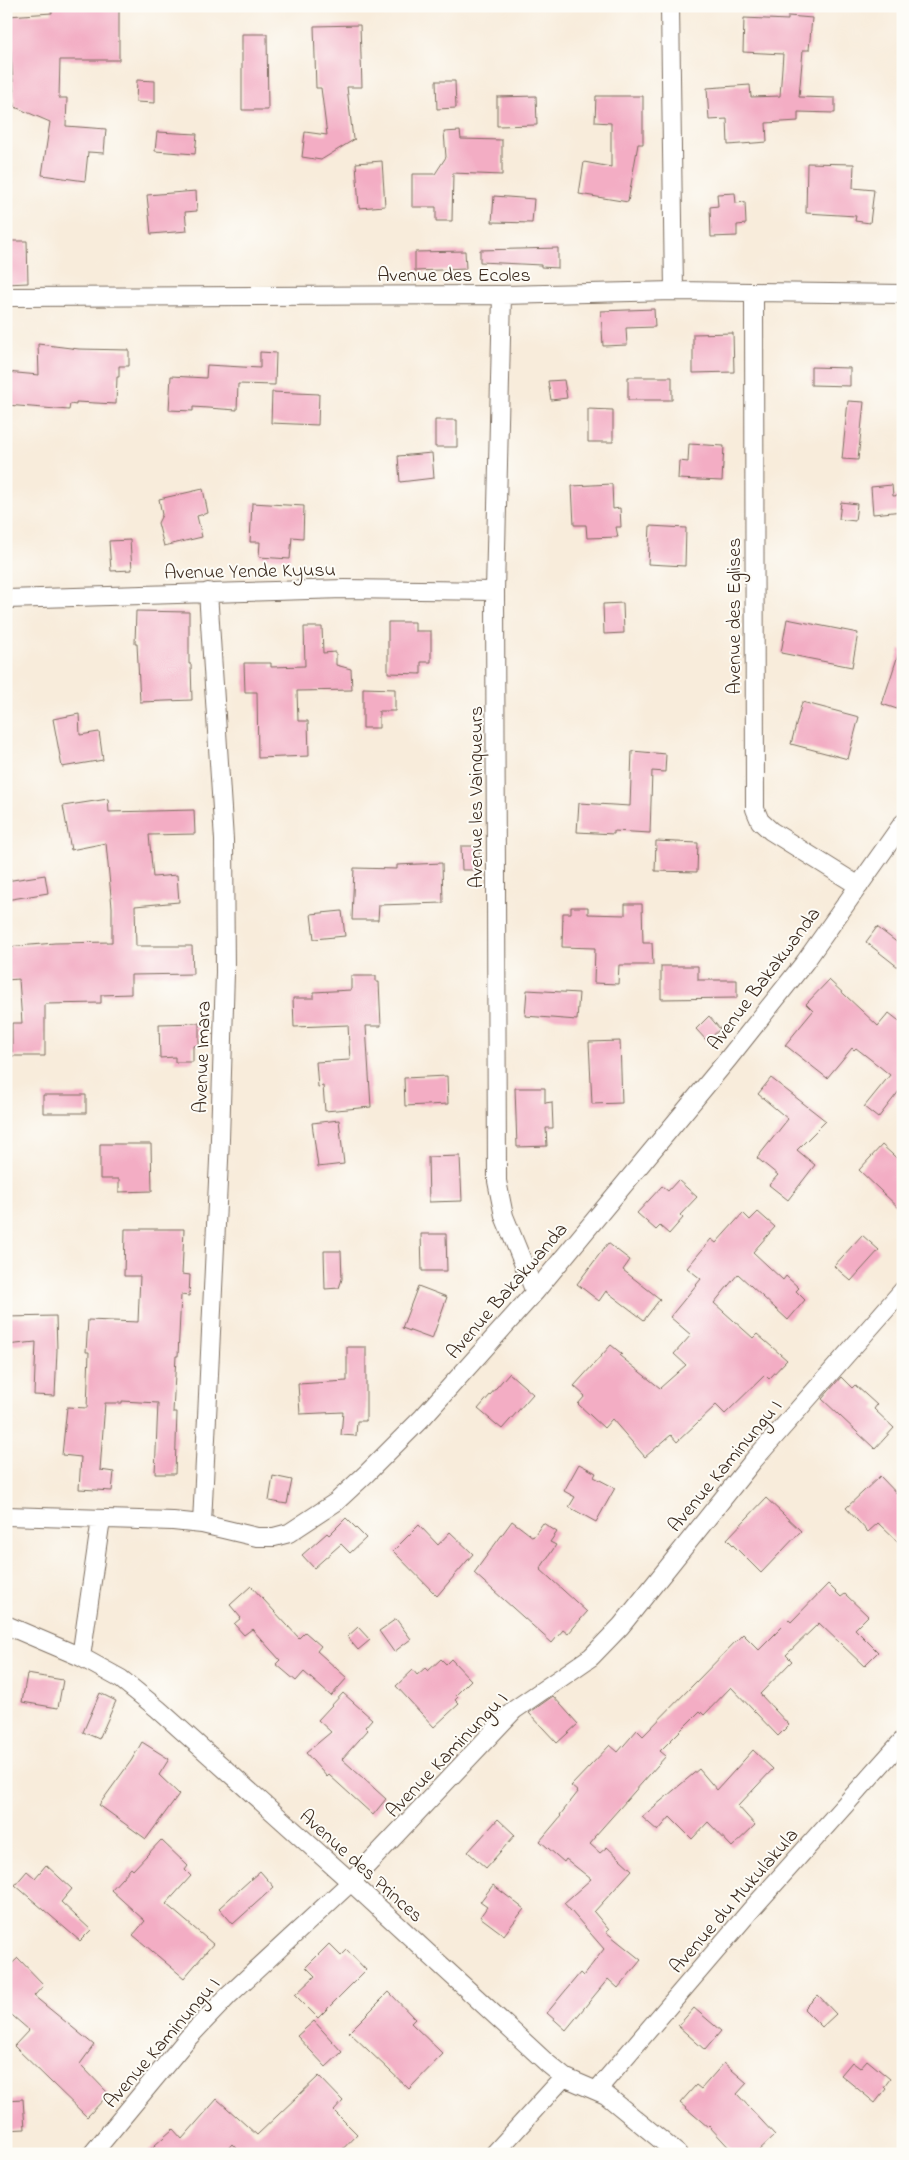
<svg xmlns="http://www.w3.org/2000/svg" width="909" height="2160" font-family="'Indie Flower',sans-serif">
<rect width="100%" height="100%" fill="#fdfcf7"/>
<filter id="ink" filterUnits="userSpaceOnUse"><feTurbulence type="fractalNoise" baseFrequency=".02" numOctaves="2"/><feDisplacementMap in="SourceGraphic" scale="10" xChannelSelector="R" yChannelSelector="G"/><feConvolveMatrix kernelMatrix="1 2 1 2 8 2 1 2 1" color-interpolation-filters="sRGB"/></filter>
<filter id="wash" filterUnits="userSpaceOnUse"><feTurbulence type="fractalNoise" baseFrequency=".0096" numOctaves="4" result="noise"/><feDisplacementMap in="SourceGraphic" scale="20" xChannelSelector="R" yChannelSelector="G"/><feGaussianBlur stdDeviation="1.12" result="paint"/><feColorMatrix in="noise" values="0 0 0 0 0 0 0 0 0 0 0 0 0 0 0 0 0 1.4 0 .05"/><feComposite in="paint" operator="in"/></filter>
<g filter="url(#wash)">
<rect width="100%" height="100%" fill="#f8ecdb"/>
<g id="blocks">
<path fill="#f3adc4" d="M 52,6 L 119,6 L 119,60 L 60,60 L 59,98 L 67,98 L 66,126 L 106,129 L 104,153 L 88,152 L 85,181 L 42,175 L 50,122 L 15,107 L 8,16 L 52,13 Z
M 788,16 L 812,18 L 809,50 L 803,50 L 799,97 L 835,98 L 835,113 L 798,112 L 798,121 L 766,123 L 767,142 L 728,145 L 727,119 L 709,120 L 707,88 L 750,85 L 751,97 L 780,96 L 783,54 L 743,52 L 744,18 L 788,20 Z
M 360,25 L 362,87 L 347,87 L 353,139 L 355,139 L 321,160 L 302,157 L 305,132 L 327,135 L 321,88 L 316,88 L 314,26 Z
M 242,34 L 267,34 L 268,110 L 242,110 Z
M 137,80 L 155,81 L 155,103 L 136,102 Z
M 436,81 L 455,81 L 456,108 L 437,109 Z
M 536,96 L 537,125 L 497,126 L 497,97 Z
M 596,96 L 643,96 L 643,144 L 638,144 L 628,202 L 579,194 L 584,162 L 611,167 L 611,123 L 595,122 Z
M 460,131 L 461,139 L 502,140 L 502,175 L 453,173 L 452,221 L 436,221 L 436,207 L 412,207 L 412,174 L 435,174 L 446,157 L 444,132 Z
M 157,132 L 197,134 L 195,154 L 155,151 Z
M 382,161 L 385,206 L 359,208 L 356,163 Z
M 807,163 L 854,164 L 853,188 L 874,190 L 870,223 L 855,221 L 856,216 L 806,213 Z
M 196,191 L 197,211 L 185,212 L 187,231 L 151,234 L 147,195 Z
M 735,193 L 736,203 L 745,202 L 746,224 L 737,225 L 737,236 L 711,237 L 710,207 L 718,206 L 717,194 Z
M 494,196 L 534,199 L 532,223 L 492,222 Z
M 6,241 L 27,241 L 28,283 L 6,284 Z
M 558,248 L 558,268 L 541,267 L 541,265 L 480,262 L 480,250 Z
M 465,251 L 466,269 L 415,271 L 415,252 Z
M 654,309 L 655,327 L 626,328 L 627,345 L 603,346 L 601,311 Z
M 733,333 L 734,372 L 693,373 L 693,334 Z
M 38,344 L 79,349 L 129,350 L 129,366 L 119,366 L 119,377 L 117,377 L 116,404 L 76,402 L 76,405 L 70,404 L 69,410 L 6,405 L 6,372 L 39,375 Z
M 260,352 L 276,353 L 275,385 L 238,384 L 237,410 L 193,407 L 193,411 L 169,410 L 171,376 L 206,378 L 207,365 L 260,368 Z
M 811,367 L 850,368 L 850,386 L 811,385 Z
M 628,377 L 672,377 L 672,400 L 628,400 Z
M 564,380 L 567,398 L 551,400 L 548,381 Z
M 272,392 L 319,394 L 318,425 L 271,423 Z
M 848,401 L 864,402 L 858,460 L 842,459 Z
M 588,409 L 613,410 L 613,442 L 588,442 Z
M 435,420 L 457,420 L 457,447 L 435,447 Z
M 689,444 L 724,446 L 722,481 L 678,479 L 679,461 L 688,462 Z
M 432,453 L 434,478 L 400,482 L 398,456 Z
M 612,484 L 613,509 L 620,508 L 621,527 L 616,527 L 618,537 L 587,538 L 586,525 L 574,525 L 572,486 Z
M 892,485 L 893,496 L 902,495 L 903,511 L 873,514 L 871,487 Z
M 203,489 L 208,513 L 197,516 L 202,537 L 164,546 L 158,523 L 162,515 L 159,499 Z
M 841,502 L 857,504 L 855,521 L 839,519 Z
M 252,503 L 304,506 L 303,538 L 292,537 L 290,559 L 259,557 L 260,542 L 250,542 Z
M 650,526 L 686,528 L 685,566 L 648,564 Z
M 130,540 L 132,570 L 111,571 L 109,541 Z
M 623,603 L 624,633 L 604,634 L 603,604 Z
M 136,611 L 189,612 L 189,664 L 191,664 L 192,700 L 140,702 L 137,644 L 135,644 Z
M 787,619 L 858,633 L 852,667 L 781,653 Z
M 388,622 L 415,622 L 415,631 L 431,631 L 431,662 L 421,662 L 421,674 L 388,673 Z
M 304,627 L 322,627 L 323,653 L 336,652 L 336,665 L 351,669 L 352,690 L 297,691 L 298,721 L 308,721 L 309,756 L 258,758 L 257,692 L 245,692 L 244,663 L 271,663 L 271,667 L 305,666 Z
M 900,649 L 903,650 L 903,701 L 900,700 L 897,709 L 882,704 Z
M 363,688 L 395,689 L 395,711 L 379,711 L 379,728 L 363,728 Z
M 802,702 L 859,717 L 848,759 L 791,744 Z
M 79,714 L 80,735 L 99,732 L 103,760 L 62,767 L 53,719 Z
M 632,751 L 666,754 L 665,772 L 652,771 L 650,833 L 614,831 L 614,834 L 577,832 L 579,803 L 630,806 Z
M 108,799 L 109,812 L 194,810 L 195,834 L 149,835 L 153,877 L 177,875 L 179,902 L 135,906 L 136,946 L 192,946 L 193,974 L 131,975 L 131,994 L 101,995 L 101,1003 L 45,1004 L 45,1056 L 12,1056 L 12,1023 L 22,1023 L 19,979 L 6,980 L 6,947 L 55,943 L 112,942 L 112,907 L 106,843 L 71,850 L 63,806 Z
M 656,841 L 698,843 L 697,872 L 655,871 Z
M 461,846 L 479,846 L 480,870 L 462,870 Z
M 442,863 L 443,903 L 379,905 L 378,920 L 352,920 L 354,868 L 397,869 L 397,865 Z
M 45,875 L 48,893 L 6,900 L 6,881 Z
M 625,904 L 642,904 L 643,943 L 652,943 L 653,965 L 619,965 L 618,984 L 594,983 L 595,948 L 562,947 L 563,913 L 571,913 L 571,907 L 588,907 L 588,914 L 625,915 Z
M 342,911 L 345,936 L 314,939 L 311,914 Z
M 877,927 L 903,947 L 903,971 L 866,942 Z
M 661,966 L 698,966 L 698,980 L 737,980 L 737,998 L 661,999 Z
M 351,976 L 376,976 L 376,982 L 379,982 L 381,1026 L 366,1026 L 371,1107 L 325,1111 L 323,1086 L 318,1087 L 316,1062 L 350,1060 L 348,1025 L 294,1027 L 293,998 L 314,998 L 314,992 L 351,990 Z
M 829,980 L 878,1026 L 889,1013 L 903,1024 L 903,1086 L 878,1118 L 864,1107 L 890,1075 L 879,1066 L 856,1048 L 854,1050 L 852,1048 L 827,1078 L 785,1045 L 813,1011 L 806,1004 Z
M 527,990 L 579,993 L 577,1020 L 525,1016 Z
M 709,1016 L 720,1029 L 707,1041 L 696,1029 Z
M 199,1023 L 199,1045 L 193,1046 L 193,1062 L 175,1062 L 175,1057 L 160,1058 L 159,1024 Z
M 620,1041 L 622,1103 L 592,1104 L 589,1042 Z
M 447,1076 L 448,1104 L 405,1106 L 404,1078 Z
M 771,1078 L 826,1121 L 797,1150 L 815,1165 L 788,1200 L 769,1185 L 778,1175 L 757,1158 L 788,1119 L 758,1094 Z
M 515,1088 L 545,1088 L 545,1103 L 552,1102 L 553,1128 L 546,1128 L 547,1146 L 517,1147 Z
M 43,1095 L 86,1095 L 86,1113 L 43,1113 Z
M 339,1120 L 344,1164 L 318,1167 L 312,1123 Z
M 100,1144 L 151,1144 L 152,1191 L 119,1192 L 119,1179 L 100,1179 Z
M 882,1145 L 903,1164 L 903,1212 L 859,1170 Z
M 460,1156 L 462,1201 L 429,1202 L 428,1157 Z
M 678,1180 L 697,1197 L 680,1215 L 683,1218 L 669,1234 L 660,1226 L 656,1230 L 637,1213 L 662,1186 L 668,1191 Z
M 758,1212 L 775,1227 L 753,1252 L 783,1280 L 786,1276 L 799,1288 L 796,1291 L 805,1300 L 788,1320 L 738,1274 L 714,1303 L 753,1338 L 757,1334 L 787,1360 L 769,1379 L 765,1375 L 725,1414 L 716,1405 L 677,1442 L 671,1435 L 645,1457 L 612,1419 L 604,1428 L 578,1404 L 585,1396 L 574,1386 L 611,1345 L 622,1354 L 620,1356 L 660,1388 L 686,1365 L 674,1354 L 691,1335 L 670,1317 L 701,1279 L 687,1268 L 711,1239 L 716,1243 L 743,1213 L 750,1220 Z
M 125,1229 L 184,1229 L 182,1274 L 190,1275 L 189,1296 L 181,1295 L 178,1356 L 176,1356 L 173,1412 L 177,1412 L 175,1474 L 155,1474 L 158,1403 L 122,1401 L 122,1403 L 105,1403 L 100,1470 L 114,1472 L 112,1491 L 79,1489 L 81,1457 L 62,1455 L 67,1407 L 87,1408 L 89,1352 L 86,1352 L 88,1320 L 138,1322 L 140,1276 L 124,1276 Z
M 421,1234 L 446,1234 L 447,1271 L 422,1271 Z
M 862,1235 L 879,1250 L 851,1281 L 834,1266 Z
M 608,1243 L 630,1260 L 623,1270 L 660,1299 L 644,1320 L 606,1291 L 599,1301 L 577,1284 Z
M 324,1251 L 341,1251 L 342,1279 L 339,1288 L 325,1289 Z
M 418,1286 L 447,1297 L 432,1339 L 402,1328 Z
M 56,1316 L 57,1350 L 55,1396 L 34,1395 L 36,1342 L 6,1345 L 6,1317 Z
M 347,1347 L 366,1347 L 366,1421 L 357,1421 L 356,1436 L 341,1435 L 343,1412 L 300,1414 L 298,1384 L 347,1381 Z
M 509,1373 L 533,1394 L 502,1429 L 478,1409 Z
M 841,1377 L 852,1388 L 855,1385 L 877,1405 L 874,1409 L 894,1428 L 875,1449 L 822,1399 Z
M 579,1464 L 596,1473 L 594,1477 L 615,1488 L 596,1522 L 569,1507 L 575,1497 L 564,1491 Z
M 273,1476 L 292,1480 L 287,1504 L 269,1501 Z
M 880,1476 L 903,1500 L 903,1547 L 878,1523 L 868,1532 L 846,1508 Z
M 766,1498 L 801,1531 L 761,1573 L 727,1539 Z
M 346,1518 L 366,1538 L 350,1553 L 341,1544 L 314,1568 L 302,1555 L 327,1533 L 329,1535 Z
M 512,1521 L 533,1537 L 543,1523 L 557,1532 L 550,1542 L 556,1545 L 540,1569 L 587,1612 L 568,1634 L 563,1630 L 552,1643 L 474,1573 Z
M 419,1525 L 438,1545 L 450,1532 L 473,1554 L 437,1596 L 393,1551 Z
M 828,1584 L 841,1597 L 845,1594 L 868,1616 L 855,1629 L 878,1652 L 864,1666 L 819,1623 L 786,1655 L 792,1661 L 760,1694 L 789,1725 L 778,1736 L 731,1687 L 704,1715 L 700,1711 L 660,1751 L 666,1756 L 595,1836 L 596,1837 L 590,1844 L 600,1853 L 607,1847 L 632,1870 L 594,1912 L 609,1930 L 606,1932 L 641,1960 L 618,1988 L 608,1979 L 566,2030 L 547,2013 L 580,1973 L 583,1976 L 604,1949 L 564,1903 L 591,1879 L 566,1859 L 564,1862 L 540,1841 L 561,1816 L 560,1815 L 578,1792 L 571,1786 L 610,1745 L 618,1752 L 637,1730 L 643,1736 L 743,1634 L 759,1650 L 789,1620 L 791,1622 Z
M 251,1586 L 299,1638 L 305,1632 L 321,1646 L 317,1651 L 347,1678 L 331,1696 L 304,1672 L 296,1681 L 276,1664 L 280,1660 L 252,1629 L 244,1635 L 234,1624 L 241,1618 L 230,1605 Z
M 396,1619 L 411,1639 L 394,1652 L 379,1631 Z
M 358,1627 L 370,1640 L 358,1650 L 347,1637 Z
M 441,1659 L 446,1664 L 451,1659 L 471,1680 L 456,1695 L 458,1697 L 455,1700 L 459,1704 L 434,1727 L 396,1686 L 413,1670 L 417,1675 L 425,1668 L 428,1671 Z
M 27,1674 L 63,1680 L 58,1708 L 22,1702 Z
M 100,1693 L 116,1701 L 99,1739 L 83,1732 Z
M 343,1693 L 372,1719 L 365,1727 L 368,1730 L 342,1759 L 386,1799 L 373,1815 L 329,1775 L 327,1777 L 306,1753 L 331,1732 L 318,1720 Z
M 553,1696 L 578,1724 L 557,1743 L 529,1713 Z
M 142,1742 L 169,1759 L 159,1775 L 179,1794 L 146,1839 L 99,1805 L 131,1761 Z
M 753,1750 L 773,1769 L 738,1806 L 755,1825 L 732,1847 L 708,1822 L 692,1839 L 670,1817 L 658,1831 L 642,1817 L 699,1769 L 717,1790 Z
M 498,1819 L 515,1835 L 486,1868 L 468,1852 Z
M 161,1840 L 188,1866 L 185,1870 L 191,1876 L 166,1904 L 213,1944 L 184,1978 L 133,1935 L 145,1921 L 111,1890 L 131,1868 L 133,1870 Z
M 46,1865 L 72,1889 L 61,1902 L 91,1930 L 80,1941 L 15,1885 L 27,1871 L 35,1878 Z
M 260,1871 L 274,1887 L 233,1924 L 219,1908 Z
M 493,1885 L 524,1909 L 504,1935 L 480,1917 L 487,1907 L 480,1902 Z
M 329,1944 L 341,1956 L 347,1950 L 366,1970 L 318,2018 L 295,1995 L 315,1976 L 306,1967 Z
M 18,1958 L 44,1985 L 34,1996 L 94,2045 L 80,2064 L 109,2094 L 87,2117 L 14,2046 L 29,2030 L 6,2010 L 6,1969 Z
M 389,1992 L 415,2019 L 411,2023 L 443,2054 L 409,2089 L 349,2032 Z
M 818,1995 L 836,2014 L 822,2027 L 804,2009 Z
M 694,2008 L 721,2031 L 705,2050 L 678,2026 Z
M 314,2021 L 342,2052 L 326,2067 L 297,2036 Z
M 867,2060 L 890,2079 L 884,2087 L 886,2089 L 875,2103 L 841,2075 L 852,2062 L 860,2068 Z
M 724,2063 L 747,2083 L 737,2094 L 775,2135 L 755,2154 L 735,2154 L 709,2126 L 708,2127 L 680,2103 L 696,2085 L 701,2089 Z
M 319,2076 L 343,2101 L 334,2111 L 357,2134 L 338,2154 L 241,2154 L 232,2144 L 223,2154 L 145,2154 L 173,2129 L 182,2139 L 217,2099 L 257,2135 Z
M 23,2099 L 25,2129 L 6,2130 L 6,2100 Z"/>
</g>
</g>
<g filter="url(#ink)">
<use href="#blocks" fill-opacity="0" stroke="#7d6e60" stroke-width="1"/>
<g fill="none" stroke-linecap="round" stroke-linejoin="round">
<g stroke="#7d6e60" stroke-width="20">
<path id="minor" d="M 670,6 L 674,291
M 754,292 L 755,809 L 760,821 L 771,831 L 859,886
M 502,295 L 495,591 L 497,1181 L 504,1216 L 535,1292
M 6,297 L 502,295 L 674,291 L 903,294
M 6,599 L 344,589 L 495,591
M 6,1516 L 173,1521 L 202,1524 L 257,1537 L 274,1537 L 289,1533 L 336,1502 L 366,1474 L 423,1417 L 535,1292 L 728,1059 L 805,962 L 903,823
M 202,1524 L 220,1139 L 225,972 L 224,840 L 208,592
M 6,1625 L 81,1657 L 121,1679 L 158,1709 L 351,1882 L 548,2064 L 564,2077 L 606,2095 L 678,2154
M 81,1657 L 101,1519
M 597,2090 L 750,1911 L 903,1740
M 92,2154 L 188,2038 L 228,1996 L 351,1882 L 514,1710 L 591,1657 L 621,1626 L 753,1461 L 903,1290
M 494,2154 L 564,2077"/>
</g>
<use href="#minor" stroke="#fff" stroke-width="18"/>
</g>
</g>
<g text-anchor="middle" stroke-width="4" stroke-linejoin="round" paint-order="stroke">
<g font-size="20" fill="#3b2a1e" stroke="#fdfcf7">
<text x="454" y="281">Avenue des Ecoles</text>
<text transform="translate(250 570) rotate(-1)" y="7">Avenue Yende Kyusu</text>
<text transform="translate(733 616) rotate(-90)" y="7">Avenue des Eglises</text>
<text transform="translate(475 797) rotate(-90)" y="7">Avenue les Vainqueurs</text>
<text transform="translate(763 978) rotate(-53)" y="7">Avenue Bakakwanda</text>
<text transform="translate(201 1057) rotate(-88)" y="7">Avenue Imara</text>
<text transform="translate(506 1290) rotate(-49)" y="7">Avenue Bakakwanda</text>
<text transform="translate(724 1465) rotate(-50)" y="7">Avenue Kaminungu I</text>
<text transform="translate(446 1754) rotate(-46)" y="7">Avenue Kaminungu I</text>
<text transform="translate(362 1865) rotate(42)" y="7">Avenue des Princes</text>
<text transform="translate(733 1900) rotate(-49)" y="7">Avenue du Mukulakula</text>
<text transform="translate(161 2042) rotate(-49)" y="7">Avenue Kaminungu I</text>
</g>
</g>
<rect width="909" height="2160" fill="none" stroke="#fdfcf7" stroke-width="25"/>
</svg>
